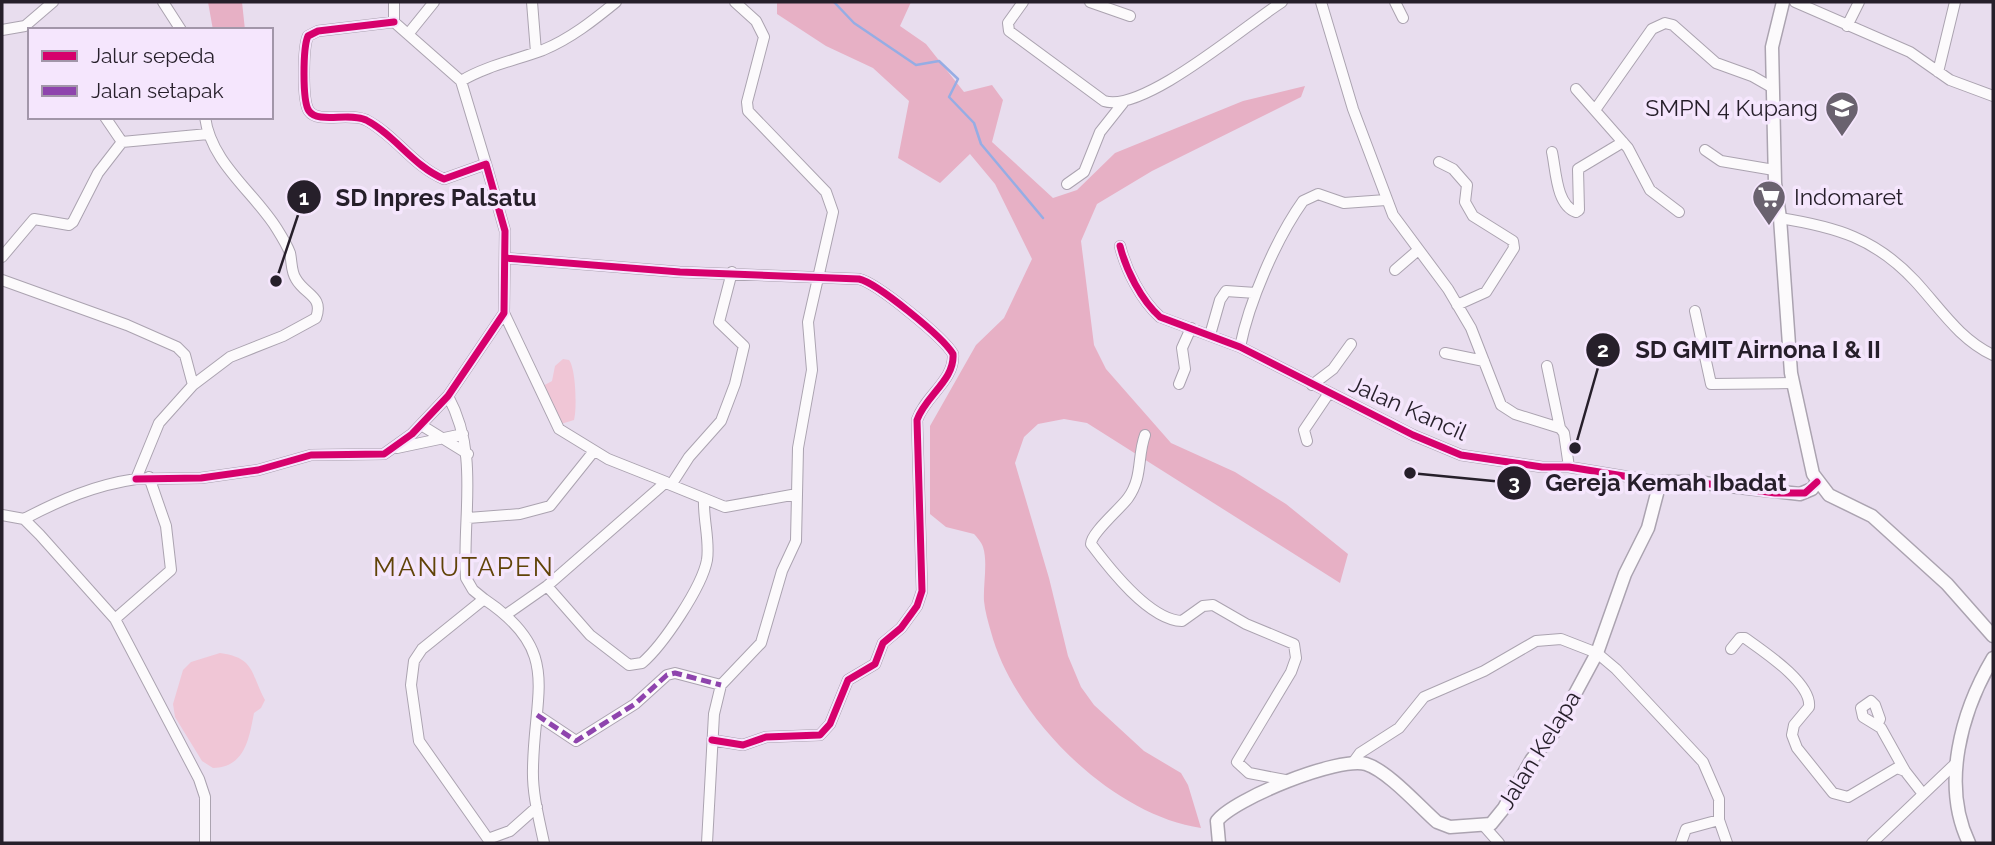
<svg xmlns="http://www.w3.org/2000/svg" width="1995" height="845" font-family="Raleway,sans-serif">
<rect width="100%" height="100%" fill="#e8ddee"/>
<path fill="#f0c6d6" d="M 563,359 L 569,360 C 576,369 577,409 574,420 L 561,424 L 541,387 L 552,381 L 555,366 Z
M 220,653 C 255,658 250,672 265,700 L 261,708 L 254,713 C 249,739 245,767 213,768 L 202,761 L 175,717 L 173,704 L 183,670 L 191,662 Z"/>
<path fill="#e7b0c5" d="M 208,2 L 242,2 L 245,30 L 213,30 Z
M 777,2 L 911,2 L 900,26 L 926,44 L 964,92 L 992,85 L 1003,100 L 992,142 L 1053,198 L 1077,190 L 1115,153 L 1243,101 L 1305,86 L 1301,97 L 1152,171 L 1097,204 L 1081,241 L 1094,345 L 1106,369 L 1171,443 L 1235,472 L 1286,504 L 1348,554 L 1340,583 L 1087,423 L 1064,419 L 1038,424 L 1024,437 L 1015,463 L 1049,578 L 1068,656 L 1081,687 L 1094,705 L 1144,751 L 1181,773 L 1188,785 L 1201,828 C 1112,815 1014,718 991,632 C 988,622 985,611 984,601 C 983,585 988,562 983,547 C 982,543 977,537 974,534 L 946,527 L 930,514 L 930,426 L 976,345 L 1004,318 L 1032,259 L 995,184 L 970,154 L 940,183 L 898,158 L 909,101 L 873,68 L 826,46 L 777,14 Z"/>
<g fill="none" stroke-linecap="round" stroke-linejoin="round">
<path stroke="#96ade4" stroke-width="2.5" d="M 834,2 L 854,23 L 916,65 L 939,61 L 958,79 L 949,97 L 974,123 L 981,144 L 1043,218"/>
<g stroke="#aba3b0" stroke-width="12">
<path id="minor" d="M 163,2 L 181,30
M 394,2 L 394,22
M 532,2 L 536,52
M 1023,2 L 1008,23 L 1009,31 L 1104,101 C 1143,114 1247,24 1282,2
M 1090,2 L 1130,16
M 1321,2 L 1353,109 L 1393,215 L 1448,289 L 1471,328 L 1501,405 L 1515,414 L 1560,428 L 1564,433 L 1569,467
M 1395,2 L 1403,18
M 1795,2 L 1910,52 L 1950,80 L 1993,96
M 394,22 L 461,81
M 1847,26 L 1859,2
M 2,30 L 25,26 L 53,2
M 409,33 L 434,2
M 1938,72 L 1955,2
M 1576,89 L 1628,148 L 1650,190 L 1679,212
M 1595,110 L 1652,29 L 1665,23 L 1673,25 L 1716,63 L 1752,76 L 1773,88
M 105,117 L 122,142 L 208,134
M 1705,150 L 1721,161 L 1774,170
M 1552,152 C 1556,170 1556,205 1576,212 L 1579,210 L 1578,169 L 1623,142
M 1439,162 L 1453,169 L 1467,185 L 1465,202 L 1473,216 L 1513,241 L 1514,248 L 1486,292 L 1457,305
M 486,164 L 461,81 C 486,66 516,60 543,50 C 570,39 594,20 616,2
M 1067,184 L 1084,172 L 1100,132 L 1123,103
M 1780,218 C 1836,227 1875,238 1915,281 C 1940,308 1959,339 1993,355
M 1120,246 C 1126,270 1141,300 1160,317 L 1240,347 L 1413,435 L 1461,455 L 1542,467 L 1569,467 L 1660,482
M 2,257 L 34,219 L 69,225 L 73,222 L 98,173 L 122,142
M 506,258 L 680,272 L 859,279 C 877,283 943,337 953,354 C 955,380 925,396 917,420 L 922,591 L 917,606 L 901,628 L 883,643 L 875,664 L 848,680 L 830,724 L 820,735 L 766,737 L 743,745 L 712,740
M 1395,270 L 1417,251
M 2,280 L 127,325 L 177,347 L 185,355 L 193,385
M 1695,311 L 1711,384 L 1793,383
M 504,313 L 559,429 L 608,459 L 666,482 L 547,586 L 507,614
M 1210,335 L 1220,300 L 1226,291 L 1256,293
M 1240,347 C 1249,302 1276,239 1303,201 L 1318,194 L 1344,203 L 1386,200
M 1445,353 L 1484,361
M 1547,366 L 1560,428
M 1179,384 L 1185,369 L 1182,348 L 1191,328
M 1312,385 L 1333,369 L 1351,344
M 448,396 C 480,455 462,515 466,578 L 473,590 L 484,599 L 422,649 L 414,661 L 411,685 L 419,741 L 488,839 L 510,831 L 537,807
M 421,425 L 468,454
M 1145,435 C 1137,457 1143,477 1128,498 C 1120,509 1091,533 1091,544 C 1109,568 1149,620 1182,621 L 1203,606 L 1213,605 L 1246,624 L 1294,644 L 1296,658 L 1291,672 L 1237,762 L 1249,773 L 1285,780
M 1307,441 L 1304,430 L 1329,393
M 397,448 L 463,434
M 136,479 L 201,478 L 258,470 L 311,455 L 384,454 L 412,434 L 448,396 L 504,313 L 505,231 L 486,164 L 444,179 C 413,166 395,135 366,120 C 349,112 318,124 309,111 C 302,101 303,47 308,36 L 318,31 L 394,22
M 666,483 L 725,507 L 797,494
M 671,485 L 689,457 L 721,421 L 735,384 L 744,346 L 719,322 L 732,272
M 2,515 L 24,519 L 40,535 L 115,619 L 199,779 L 205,797 L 205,843
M 468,518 L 520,514 L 550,506 L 594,451
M 24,519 C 60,500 95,485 136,479 L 159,423 L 193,385 L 230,357 L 283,336 L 316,318 C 324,296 305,295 296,279 C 291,272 292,262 290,253 C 287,245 282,237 277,229 C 254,192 211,163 205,117
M 547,586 L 590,635 L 629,665 L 642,663 C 663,645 702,587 707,560 C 710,541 703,519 704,499
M 484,599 C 562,651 534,690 533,768 C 532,793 539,819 544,843
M 115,619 L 171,570 L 166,526 L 149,477
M 1731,649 L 1740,638 L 1745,638 C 1763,651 1812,683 1809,707 L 1794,725 L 1792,735 L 1797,748 L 1833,793 L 1848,797 L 1897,768 L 1905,771 L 1923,794
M 537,715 L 576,741 L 635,704 L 667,675 L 675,673 L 721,685
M 1877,725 L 1880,719 L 1875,705 L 1871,701 L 1861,708 L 1863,717 L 1881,728 L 1905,771
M 1352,764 L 1360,753 L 1399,728 L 1424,697 L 1484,671 L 1536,641 L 1561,639 L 1597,653 L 1616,669 L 1703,762 L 1719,799 L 1719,820 L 1727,843
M 1484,826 L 1499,843
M 707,843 L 714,714 L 721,685 L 761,643 L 782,571 L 796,541 L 798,448 L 812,370 L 808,322 L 833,212 L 826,192 L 748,111 L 747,102 L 764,37 L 756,21 L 735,2
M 1681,843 L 1686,829 L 1719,820
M 1872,843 L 1956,763"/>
</g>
<g stroke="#aba3b0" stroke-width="15">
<path id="tertiary" d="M 1219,843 L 1217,821 C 1233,799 1339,756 1366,764 C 1388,771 1419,806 1437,822 L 1450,827 L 1491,824 L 1504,808 L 1532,759 L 1555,731 L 1597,653 L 1625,574 L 1648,528 L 1660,482 L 1695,482 L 1800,494 L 1812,489 L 1817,482
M 1969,843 C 1941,785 1961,712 1993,658"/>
</g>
<g stroke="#aba3b0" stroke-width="15">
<path id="secondary" d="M 1783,2 L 1772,47 L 1775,183 L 1780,218 L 1791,373 L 1813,474 L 1829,495 L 1872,516 L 1947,584 L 1993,636"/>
</g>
<use href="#minor" stroke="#fcfafc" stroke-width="10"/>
<use href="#tertiary" stroke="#fcfafc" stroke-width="12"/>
<use href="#secondary" stroke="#fcfafc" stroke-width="12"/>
<path stroke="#8e44ad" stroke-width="5" stroke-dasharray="10 5" stroke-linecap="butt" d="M 537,715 L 576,741 L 635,704 L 667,675 L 675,673 L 721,685"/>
<g stroke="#f5e6fd" stroke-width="11">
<path id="cycleway" d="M 1120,246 C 1126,270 1141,300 1160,317 L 1240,347 L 1413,435 L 1461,455 L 1542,467 L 1569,467 L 1660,482 L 1695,482 L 1775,493 L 1805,493 L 1817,482
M 506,258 L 680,272 L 859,279 C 877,283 943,337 953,354 C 955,380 925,396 917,420 L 922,591 L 917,606 L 901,628 L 883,643 L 875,664 L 848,680 L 830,724 L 820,735 L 766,737 L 743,745 L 712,740
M 136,479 L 201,478 L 258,470 L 311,455 L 384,454 L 412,434 L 448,396 L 504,313 L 505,231 L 486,164 L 444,179 C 413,166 395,135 366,120 C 349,112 318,124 309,111 C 302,101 303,47 308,36 L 318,31 L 394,22"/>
</g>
<use href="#cycleway" stroke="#d6006c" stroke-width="7"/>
</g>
<defs>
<g id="school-pin" transform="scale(1.75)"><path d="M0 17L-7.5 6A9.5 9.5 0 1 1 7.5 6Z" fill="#6a626f" stroke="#f5e6fd"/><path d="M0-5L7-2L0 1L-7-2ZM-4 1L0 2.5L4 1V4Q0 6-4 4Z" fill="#fff"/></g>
<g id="supermarket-pin" transform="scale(1.75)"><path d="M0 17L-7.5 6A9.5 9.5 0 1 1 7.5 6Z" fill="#6a626f" stroke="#f5e6fd"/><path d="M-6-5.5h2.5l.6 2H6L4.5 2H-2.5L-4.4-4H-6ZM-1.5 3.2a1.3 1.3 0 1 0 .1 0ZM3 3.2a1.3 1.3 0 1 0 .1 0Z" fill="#fff"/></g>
</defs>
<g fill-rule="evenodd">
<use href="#school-pin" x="1842" y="108"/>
<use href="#supermarket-pin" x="1769" y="197"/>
</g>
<g text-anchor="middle" stroke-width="7" stroke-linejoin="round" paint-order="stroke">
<g font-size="23" fill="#261f2a" stroke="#f5e6fd" text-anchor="end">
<text x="1818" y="116">SMPN 4 Kupang</text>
<text x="1794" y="205" text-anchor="start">Indomaret</text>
</g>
<g font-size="23" fill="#261f2a" stroke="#f5e6fd">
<text transform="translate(1408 408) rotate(24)" y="8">Jalan Kancil</text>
<text transform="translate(1539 750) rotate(-58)" y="8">Jalan Kelapa</text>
</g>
<g font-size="26" letter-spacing="2" fill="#604308" stroke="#f5e6fd">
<text x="464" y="576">MANUTAPEN</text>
</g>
</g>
<path fill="none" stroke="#261f2a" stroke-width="2.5" d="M276 281L304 197M1575 448L1603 350M1410 473L1514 483"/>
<g fill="#261f2a" stroke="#f5e6fd" stroke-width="2.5">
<circle cx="276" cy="281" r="7"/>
<circle cx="1575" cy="448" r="7"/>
<circle cx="1410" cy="473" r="7"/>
<circle cx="304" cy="197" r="18"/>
<circle cx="1603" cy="350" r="18"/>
<circle cx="1514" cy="483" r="18"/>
</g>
<g font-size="21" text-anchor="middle" font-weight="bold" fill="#fff">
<text x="304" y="205">1</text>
<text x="1603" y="357">2</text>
<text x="1514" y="490">3</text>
</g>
<g font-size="24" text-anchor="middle" font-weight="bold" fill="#261f2a" stroke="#f5e6fd" stroke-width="7" stroke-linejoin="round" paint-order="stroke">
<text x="436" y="206">SD Inpres Palsatu</text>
<text x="1758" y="358">SD GMIT Airnona I &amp; II</text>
<text x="1666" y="491">Gereja Kemah Ibadat</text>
</g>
<rect width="1995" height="845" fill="none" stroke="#261f2a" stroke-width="7"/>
<rect x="28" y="28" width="245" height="91" fill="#f5e6fd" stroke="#a296a9" stroke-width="2"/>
<rect x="42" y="51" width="35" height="10" fill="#d6006c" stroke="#a296a9" stroke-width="2"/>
<text x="91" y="63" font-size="21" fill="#261f2a">Jalur sepeda</text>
<rect x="42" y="86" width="35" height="10" fill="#8e44ad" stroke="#a296a9" stroke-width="2"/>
<text x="91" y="98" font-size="21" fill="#261f2a">Jalan setapak</text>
</svg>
